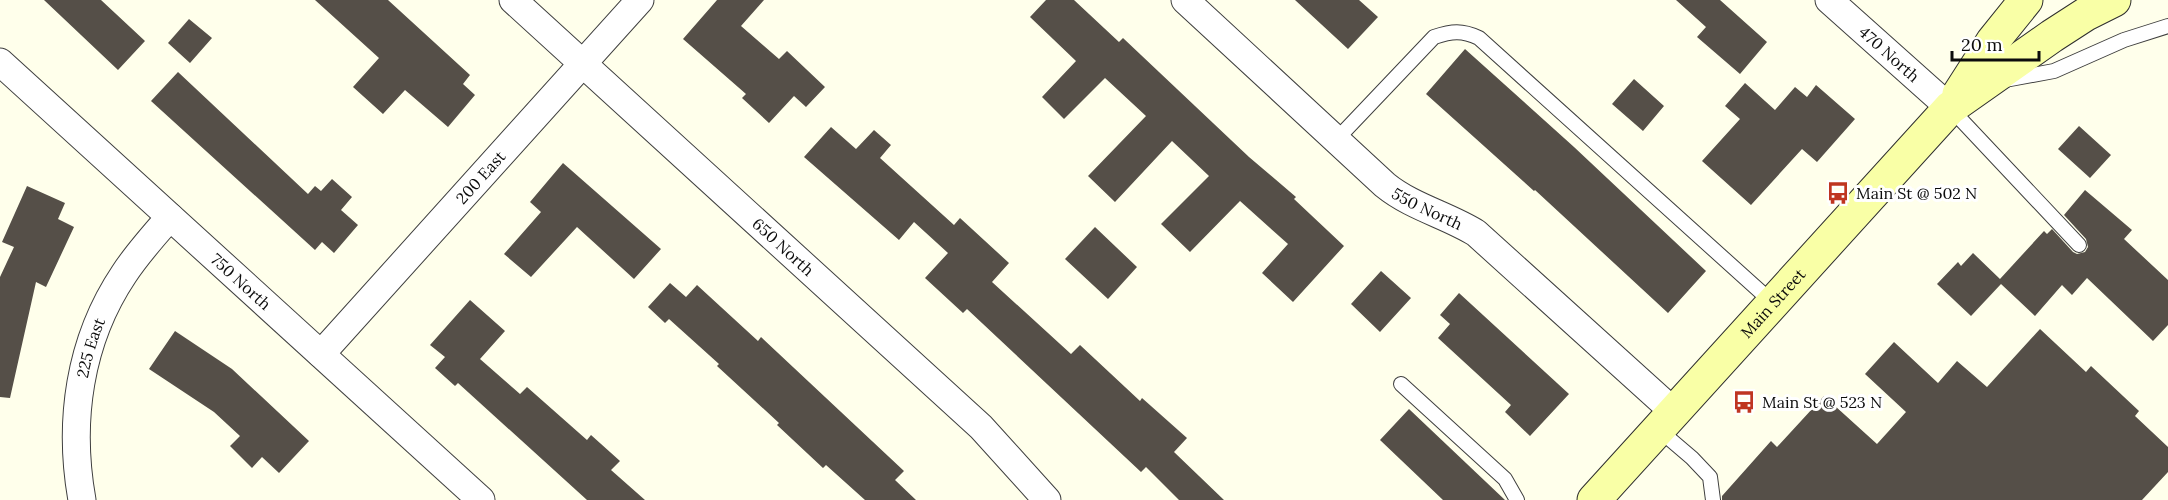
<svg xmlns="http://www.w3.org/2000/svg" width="2168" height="500" font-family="Lora,serif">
<rect width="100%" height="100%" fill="#ffffeb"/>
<path fill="#554f48" d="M 44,0 L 101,0 L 145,41 L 118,70 Z
M 315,0 L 388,0 L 470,75 L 463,84 L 475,95 L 448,127 L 405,90 L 383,114 L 353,87 L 379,58 Z
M 717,0 L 764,0 L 741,26 L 779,59 L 787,51 L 825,87 L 806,107 L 794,96 L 769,123 L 742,98 L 746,94 L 683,39 Z
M 1046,0 L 1074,0 L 1119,42 L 1123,38 L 1249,157 L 1296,197 L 1294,199 L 1344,246 L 1293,302 L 1262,273 L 1288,244 L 1240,201 L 1190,252 L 1161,224 L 1209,176 L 1172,141 L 1115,202 L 1088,176 L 1146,116 L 1105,78 L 1064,119 L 1042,97 L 1076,61 L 1030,17 Z
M 1295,0 L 1359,0 L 1378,17 L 1348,49 Z
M 1676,0 L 1720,0 L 1767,42 L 1740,74 L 1697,37 L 1706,27 Z
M 189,19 L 212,38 L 190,63 L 168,43 Z
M 1465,49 L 1574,147 L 1706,271 L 1668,313 L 1535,190 L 1534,191 L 1426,94 Z
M 178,72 L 308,194 L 315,186 L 321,191 L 332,179 L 352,197 L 341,210 L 358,225 L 334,253 L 322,242 L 315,250 L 151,101 Z
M 1634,79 L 1664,106 L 1643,131 L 1612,104 Z
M 1745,83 L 1775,110 L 1795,87 L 1807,97 L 1816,85 L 1855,119 L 1817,162 L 1802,149 L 1751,205 L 1702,161 L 1740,119 L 1725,106 Z
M 2079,126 L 2111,155 L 2090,178 L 2058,149 Z
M 831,127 L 856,149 L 874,130 L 891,145 L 880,158 L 954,225 L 960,218 L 1009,263 L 992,282 L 1071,354 L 1080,345 L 1140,401 L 1142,398 L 1187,438 L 1174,452 L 1224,500 L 1179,500 L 1146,467 L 1141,472 L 967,309 L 963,313 L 925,278 L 948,253 L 914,222 L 899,240 L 804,157 Z
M 563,163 L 661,249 L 634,279 L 577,227 L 531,277 L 504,254 L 541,212 L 530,202 Z
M 27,186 L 65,203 L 58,219 L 74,227 L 46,287 L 36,282 L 10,398 L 0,397 L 0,277 L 14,247 L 2,242 Z
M 2085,190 L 2132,230 L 2124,239 L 2168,280 L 2168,325 L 2153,341 L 2087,278 L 2072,295 L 2062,285 L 2035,316 L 2001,284 L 1971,316 L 1937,284 L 1958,262 L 1961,266 L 1973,253 L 2000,279 L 2044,231 L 2047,234 L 2052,229 L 2073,252 L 2077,254 L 2085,252 L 2088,247 L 2086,239 L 2064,215 Z
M 1095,227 L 1137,267 L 1108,299 L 1065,259 Z
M 1381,271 L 1411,298 L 1380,332 L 1351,304 Z
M 670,283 L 686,297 L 697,285 L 758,341 L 761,337 L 904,471 L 895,480 L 916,500 L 865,500 L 826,465 L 823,468 L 777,425 L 779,423 L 717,366 L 719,364 L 669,319 L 665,323 L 648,307 Z
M 1459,293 L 1569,394 L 1530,436 L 1505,412 L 1511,405 L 1438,338 L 1450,324 L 1440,315 Z
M 470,300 L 505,331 L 480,359 L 520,394 L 527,387 L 587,440 L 591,435 L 620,461 L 611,470 L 645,500 L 587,500 L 458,383 L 455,386 L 435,368 L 445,357 L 430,345 Z
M 2040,329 L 2086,372 L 2091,366 L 2139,411 L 2135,416 L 2168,447 L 2168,472 L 2142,500 L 1722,500 L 1722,496 L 1771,441 L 1777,447 L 1824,396 L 1877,444 L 1906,412 L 1865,374 L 1894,342 L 1938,383 L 1957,361 L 1987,387 Z
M 175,331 L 232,369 L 309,441 L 279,473 L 262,457 L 252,468 L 230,446 L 240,436 L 214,412 L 149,369 Z
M 1409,409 L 1505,500 L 1443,500 L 1380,440 Z"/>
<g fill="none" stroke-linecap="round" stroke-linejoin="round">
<g stroke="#3f3f3f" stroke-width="16">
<path id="lane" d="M 2005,80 L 2054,71 L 2124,40 L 2168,26
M 1950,108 L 2079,245
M 1337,139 L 1434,37 C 1452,31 1462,30 1479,38 L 1773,303
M 1401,384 L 1505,479 L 1517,500
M 1658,429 L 1692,458 L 1710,477 L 1713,500"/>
</g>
<g stroke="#3f3f3f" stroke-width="29">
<g id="street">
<path id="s1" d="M 513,0 L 981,427 L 1047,500"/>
<path id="s2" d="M 1185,0 L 1385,185 C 1412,207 1447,215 1476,233 L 1674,412"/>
<path id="s3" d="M 1829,0 L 1950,108"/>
<path id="s4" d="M 0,62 L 481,500"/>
<path id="s5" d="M 321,354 L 640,0"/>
<path id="s6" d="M 82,500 C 68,422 79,341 124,274 C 137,254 154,235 170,217"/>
</g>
</g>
<g stroke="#2e2e2e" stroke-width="35">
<g id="secondary">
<path d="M 1959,94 L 1993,41 L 2026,0"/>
<path id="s7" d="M 1594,500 L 1950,108 L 2052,36 L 2086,14 L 2114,0"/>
</g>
</g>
<use href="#lane" stroke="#fff" stroke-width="14"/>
<use href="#street" stroke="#fff" stroke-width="27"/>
<use href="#secondary" stroke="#f9ffa6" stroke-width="33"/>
</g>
<defs>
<g id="bus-bare" transform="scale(1.8)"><path d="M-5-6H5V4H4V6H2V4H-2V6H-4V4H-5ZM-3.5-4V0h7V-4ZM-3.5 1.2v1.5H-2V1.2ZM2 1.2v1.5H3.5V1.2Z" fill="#bf3521" stroke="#fff" stroke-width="2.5" paint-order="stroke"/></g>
</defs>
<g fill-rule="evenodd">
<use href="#bus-bare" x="1838" y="193"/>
<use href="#bus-bare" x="1744" y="402"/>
</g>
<g text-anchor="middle" stroke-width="6" stroke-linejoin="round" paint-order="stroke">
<g font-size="16" fill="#0c0c0c" stroke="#fff">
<text dy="6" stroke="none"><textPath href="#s3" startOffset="81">470 North</textPath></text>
<text dy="6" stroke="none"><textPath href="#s5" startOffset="238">200 East</textPath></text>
<text dy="6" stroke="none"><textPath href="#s2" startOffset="321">550 North</textPath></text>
<text dy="6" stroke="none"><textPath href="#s1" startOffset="366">650 North</textPath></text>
<text dy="6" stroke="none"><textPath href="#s4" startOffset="326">750 North</textPath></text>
<text dy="6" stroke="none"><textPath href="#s7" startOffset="266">Main Street</textPath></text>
<text dy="6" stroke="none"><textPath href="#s6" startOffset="154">225 East</textPath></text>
</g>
<g font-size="16" fill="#0c0c0c" stroke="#fff" text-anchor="start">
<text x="1856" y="199">Main St @ 502 N</text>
<text x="1762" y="408">Main St @ 523 N</text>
</g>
</g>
<path d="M1952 51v9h87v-9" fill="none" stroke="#0c0c0c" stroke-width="3"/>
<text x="1961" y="51" font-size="18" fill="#0c0c0c" stroke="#ffffff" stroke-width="4.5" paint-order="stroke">20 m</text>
</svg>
